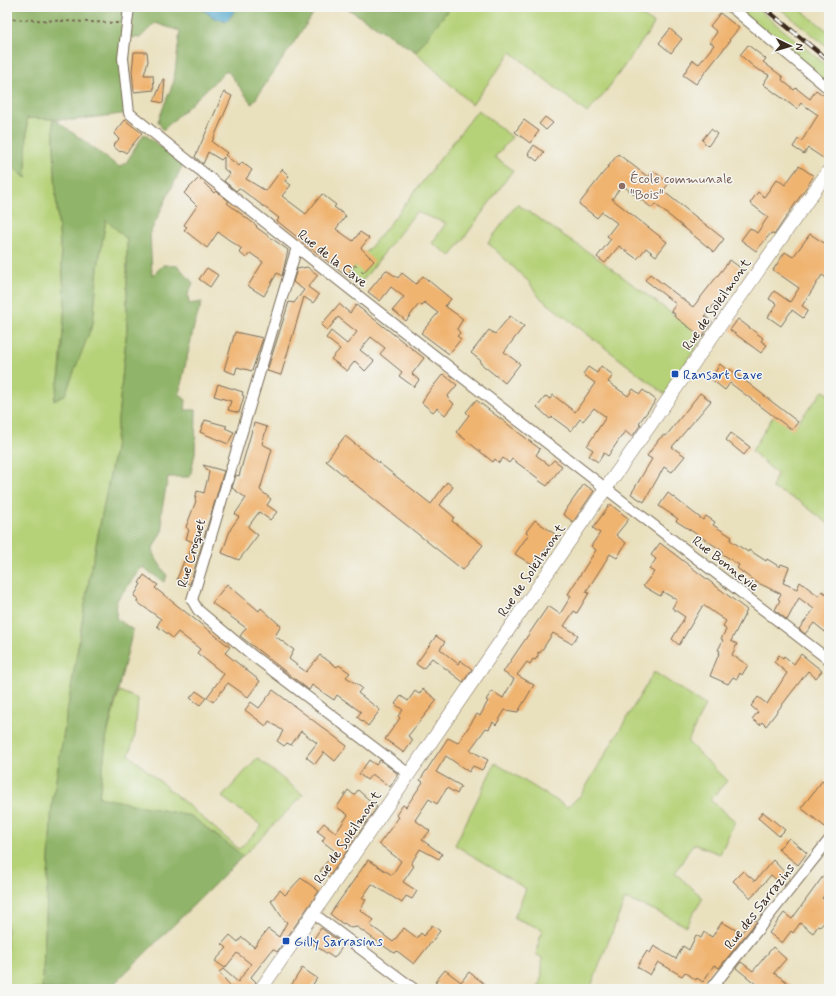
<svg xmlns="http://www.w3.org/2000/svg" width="836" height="996" font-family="Mynerve,sans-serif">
<rect width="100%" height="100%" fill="#f6f6f2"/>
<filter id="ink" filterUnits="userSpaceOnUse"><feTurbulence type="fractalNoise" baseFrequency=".025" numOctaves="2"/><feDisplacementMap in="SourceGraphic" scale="8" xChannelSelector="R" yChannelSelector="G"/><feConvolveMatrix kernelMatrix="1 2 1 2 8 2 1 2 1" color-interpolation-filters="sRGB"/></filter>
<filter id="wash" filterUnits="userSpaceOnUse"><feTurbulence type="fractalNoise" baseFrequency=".012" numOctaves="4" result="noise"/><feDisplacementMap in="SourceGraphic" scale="16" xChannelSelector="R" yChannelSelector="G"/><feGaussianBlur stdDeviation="0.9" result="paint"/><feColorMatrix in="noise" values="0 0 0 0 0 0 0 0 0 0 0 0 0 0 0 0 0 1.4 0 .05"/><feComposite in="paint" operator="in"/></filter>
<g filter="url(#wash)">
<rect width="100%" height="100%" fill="#e9e0bd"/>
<path fill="#b6d279" stroke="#787e4c" d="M 450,7 L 628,7 L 654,23 L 651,29 L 601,98 L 599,99 L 587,113 L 511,52 L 472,105 L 416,52 Z
M 732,7 L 755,7 L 826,65 L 829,68 L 829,89 Z
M 778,7 L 797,7 L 829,32 L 829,48 Z
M 478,110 L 512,137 L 495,157 L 513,170 L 451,256 L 432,243 L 446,223 L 416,212 L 360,284 L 345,278 L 392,221 Z
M 27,118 L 53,119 L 56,197 L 65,302 L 60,373 L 54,401 L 93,323 L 98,267 L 106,219 L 127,239 L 127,328 L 115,449 L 89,580 L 52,804 L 42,989 L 7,989 L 7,162 L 26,178 Z
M 517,204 L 603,262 L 703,337 L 665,394 L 539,297 L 529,282 L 488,243 Z
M 823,391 L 829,394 L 829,524 L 799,501 L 772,488 L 777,474 L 752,451 L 774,415 L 792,429 Z
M 654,672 L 705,705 L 688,742 L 727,781 L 710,800 L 735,821 L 720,854 L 693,844 L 675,873 L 703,898 L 686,926 L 654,910 L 625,899 L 590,989 L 538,989 L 542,975 L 542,958 L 536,954 L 542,929 L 514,918 L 526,889 L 455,845 L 495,763 L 567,807 L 581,795 Z
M 119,691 L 138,699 L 135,735 L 129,755 L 239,849 L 262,826 L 222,797 L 257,758 L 303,795 L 243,856 L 191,816 L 99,798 L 107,735 Z"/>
<path fill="#90b469" stroke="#666f44" d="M 7,7 L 318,7 L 252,104 L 227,70 L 163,130 L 158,121 L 174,81 L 180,31 L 155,23 L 140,38 L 128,37 L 129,113 L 73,120 L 54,119 L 119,167 L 126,163 L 144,134 L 183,164 L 150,233 L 152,276 L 163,265 L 178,266 L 193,283 L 188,294 L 189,304 L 202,302 L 194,326 L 179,394 L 186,400 L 185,410 L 196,410 L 195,453 L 190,477 L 168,477 L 161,514 L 163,529 L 153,548 L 155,557 L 167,576 L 164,582 L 142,567 L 117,600 L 116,618 L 133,630 L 107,734 L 99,797 L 191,816 L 243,856 L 109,989 L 42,989 L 52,804 L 89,580 L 115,449 L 127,328 L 127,239 L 106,220 L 98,267 L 93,323 L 65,395 L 54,401 L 60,373 L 65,302 L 56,197 L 53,119 L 27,118 L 26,178 L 7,162 Z
M 345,7 L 450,7 L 416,52 Z"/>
<path fill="#4ca4c9" stroke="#446774" d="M 199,7 L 238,7 L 227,21 L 214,18 Z"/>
<g id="blocks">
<path fill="#f0b471" d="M 720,13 L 739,28 L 729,40 L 730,41 L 696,84 L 683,75 L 693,60 L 699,64 L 714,45 L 710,42 L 717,32 L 710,26 Z
M 670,29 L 682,39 L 671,53 L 659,43 Z
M 748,45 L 766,59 L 763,62 L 783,77 L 782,80 L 794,90 L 796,88 L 810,99 L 816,90 L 829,99 L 829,155 L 826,160 L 808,148 L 804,154 L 793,147 L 798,139 L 801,141 L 803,139 L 818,115 L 801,103 L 797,109 L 763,84 L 769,75 L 755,68 L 740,55 Z
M 134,52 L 147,52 L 148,61 L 144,75 L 153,75 L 154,90 L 134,92 L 132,71 Z
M 163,79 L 165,79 L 163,103 L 154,101 Z
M 224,92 L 232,96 L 212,142 L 227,153 L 225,155 L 239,166 L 242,162 L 252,170 L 246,179 L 266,191 L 282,169 L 289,176 L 285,181 L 291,185 L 282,196 L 306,214 L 322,194 L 336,205 L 334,207 L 346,216 L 336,229 L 353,241 L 360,232 L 369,238 L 361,248 L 374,261 L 363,273 L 355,265 L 346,276 L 277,221 L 279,218 L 239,188 L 236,191 L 224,181 L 230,174 L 224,169 L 224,157 L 221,160 L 208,152 L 203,164 L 195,157 Z
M 545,117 L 553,123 L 546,130 L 539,124 Z
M 125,120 L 142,133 L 126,153 L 122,150 L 120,152 L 113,146 L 119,139 L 114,134 Z
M 524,120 L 539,131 L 530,143 L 515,132 Z
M 711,129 L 717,134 L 708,146 L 702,140 Z
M 534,145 L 544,152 L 537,161 L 528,154 Z
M 618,154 L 648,177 L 653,171 L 669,183 L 663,191 L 724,239 L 714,252 L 655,204 L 652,208 L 622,185 L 612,199 L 667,242 L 656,256 L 646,248 L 637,259 L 619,246 L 605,263 L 597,257 L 611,239 L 607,236 L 617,223 L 602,212 L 597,218 L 579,204 Z
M 799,166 L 814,176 L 774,235 L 771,233 L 756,251 L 741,240 L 750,228 L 757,233 L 768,217 L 750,203 L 758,192 L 764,197 L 777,179 L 785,185 Z
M 199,178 L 214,193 L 216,191 L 229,201 L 227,203 L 257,226 L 256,227 L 288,250 L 282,276 L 277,273 L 264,296 L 248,286 L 263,262 L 250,253 L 246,258 L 239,252 L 242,249 L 218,232 L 207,248 L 184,230 L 187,227 L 184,225 L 197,206 L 184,193 Z
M 810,234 L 829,246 L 829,280 L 822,275 L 802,306 L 808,310 L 803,318 L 792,310 L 781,326 L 768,317 L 777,304 L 769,299 L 774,291 L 790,302 L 799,288 L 773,270 L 785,252 L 793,257 Z
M 730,260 L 742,269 L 705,316 L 712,322 L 702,337 L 674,316 L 675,314 L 671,311 L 676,304 L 645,280 L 650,274 L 693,307 Z
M 307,267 L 318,275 L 308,287 L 319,295 L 313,303 L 304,297 L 281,375 L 267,371 L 289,302 L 294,303 L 304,290 L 293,282 L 297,269 Z
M 207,268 L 218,275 L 210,287 L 199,279 Z
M 386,270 L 398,278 L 402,273 L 416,284 L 423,276 L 451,299 L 445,306 L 463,319 L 457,329 L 460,333 L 457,336 L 461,339 L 449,354 L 421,333 L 438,313 L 424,302 L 422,306 L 419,304 L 406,321 L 393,310 L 404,297 L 391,287 L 380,301 L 368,292 Z
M 339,304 L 350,313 L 356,305 L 424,358 L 412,374 L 419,380 L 414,387 L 399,376 L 402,372 L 380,354 L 385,348 L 371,337 L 360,350 L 374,361 L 365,371 L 355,361 L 347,371 L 331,359 L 340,349 L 326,338 L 331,331 L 347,344 L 357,332 L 338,317 L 327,331 L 321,325 Z
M 510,316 L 524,326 L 504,352 L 520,364 L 505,383 L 480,363 L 481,361 L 471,353 L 489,330 L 495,334 Z
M 738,319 L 763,338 L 761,341 L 767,345 L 761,353 L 730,330 Z
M 235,332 L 263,338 L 252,371 L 237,367 L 235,374 L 224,370 Z
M 720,364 L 728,371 L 730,369 L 798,422 L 792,430 L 730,383 L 725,390 L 711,379 Z
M 601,366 L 613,375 L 608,382 L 628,396 L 633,389 L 640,394 L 643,390 L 656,400 L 639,423 L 641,424 L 632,437 L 625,431 L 608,456 L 604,453 L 598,462 L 589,456 L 593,450 L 587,446 L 606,417 L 594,408 L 583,421 L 580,419 L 571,431 L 552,417 L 550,419 L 537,407 L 546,396 L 550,399 L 553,395 L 575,412 L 595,383 L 583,374 L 588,367 L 597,373 Z
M 443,374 L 457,385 L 447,397 L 454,404 L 445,415 L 437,408 L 433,412 L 422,403 L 427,394 Z
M 218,384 L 243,392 L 242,395 L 244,396 L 239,413 L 228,410 L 231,401 L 214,396 Z
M 700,393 L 711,401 L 672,447 L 685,456 L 672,472 L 664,467 L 644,502 L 631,494 L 652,459 L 647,456 L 659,439 L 664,435 L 666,436 Z
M 476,400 L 540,449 L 536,455 L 549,465 L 554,460 L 562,466 L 547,486 L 538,480 L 539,479 L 512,459 L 509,463 L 503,458 L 499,463 L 495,459 L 493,462 L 456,432 L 469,415 L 466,412 Z
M 205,420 L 227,426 L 225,428 L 234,432 L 228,444 L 200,432 Z
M 254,423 L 267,427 L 262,444 L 272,449 L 260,490 L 271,499 L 267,505 L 277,512 L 270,520 L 259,512 L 248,527 L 258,535 L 239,560 L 222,553 L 231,528 L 239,517 L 235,514 L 246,498 L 232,488 L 236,475 L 239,476 Z
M 731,433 L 750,447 L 744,455 L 726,440 Z
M 345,436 L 431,504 L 447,482 L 453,487 L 440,505 L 454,517 L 452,521 L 483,545 L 463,570 L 326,461 Z
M 203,465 L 224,471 L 190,584 L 177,579 L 184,561 L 187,562 L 193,542 L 186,539 L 189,530 L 186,527 L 196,501 L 195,500 L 197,491 L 204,493 L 208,477 L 209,472 Z
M 584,484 L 594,491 L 573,522 L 563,514 Z
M 668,493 L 703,520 L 706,516 L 715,522 L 713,525 L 732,537 L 730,540 L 748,552 L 749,550 L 766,561 L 767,559 L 780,567 L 781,564 L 789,567 L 783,583 L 797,589 L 800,582 L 819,596 L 822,591 L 829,596 L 829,635 L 814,623 L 805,634 L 799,629 L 814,609 L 799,598 L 787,620 L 775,610 L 780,600 L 778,599 L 781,594 L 754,581 L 737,568 L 739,565 L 721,553 L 723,551 L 676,521 L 678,519 L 659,506 Z
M 610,504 L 629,519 L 616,535 L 626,543 L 617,558 L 610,554 L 586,592 L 589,593 L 577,613 L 574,611 L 564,626 L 578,635 L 572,644 L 553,633 L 540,653 L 538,652 L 538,656 L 535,660 L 533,659 L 530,664 L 527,662 L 517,675 L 534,685 L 518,712 L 505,710 L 496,725 L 493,722 L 489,729 L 486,728 L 470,750 L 488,760 L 482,770 L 473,766 L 469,772 L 446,756 L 436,772 L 461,786 L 457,794 L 447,788 L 437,804 L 429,799 L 415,820 L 430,831 L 422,840 L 442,854 L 439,859 L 420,849 L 411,864 L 414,866 L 403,882 L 417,891 L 412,899 L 406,896 L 402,903 L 372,884 L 362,898 L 366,900 L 360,910 L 374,920 L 370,925 L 393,942 L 404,928 L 417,938 L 421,933 L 424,936 L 432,925 L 440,931 L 414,964 L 397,951 L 395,953 L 391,951 L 357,927 L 351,928 L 344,923 L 343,924 L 330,914 L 368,860 L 392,875 L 401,861 L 379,844 L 399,817 L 396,815 L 403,805 L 406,807 L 423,782 L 420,780 L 448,738 L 458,743 L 477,714 L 480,716 L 488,701 L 486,700 L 492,691 L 503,698 L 514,679 L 503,672 L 548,606 L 560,614 L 571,596 L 568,594 L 596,550 L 591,546 L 600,533 L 593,528 Z
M 535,520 L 556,535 L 536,563 L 534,562 L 532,565 L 515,554 L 529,534 L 526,532 Z
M 660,543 L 747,610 L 731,641 L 737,644 L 732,655 L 748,665 L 742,675 L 740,673 L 737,679 L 733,677 L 728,684 L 710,676 L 720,651 L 718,650 L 723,640 L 721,639 L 726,630 L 723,626 L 726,621 L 703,605 L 679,645 L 672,639 L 685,617 L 672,608 L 677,600 L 663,592 L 660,596 L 643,586 L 654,572 L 649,569 L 656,559 L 651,555 Z
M 144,575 L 158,585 L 155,588 L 230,647 L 225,653 L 260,681 L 248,697 L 228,683 L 213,702 L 207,697 L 224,674 L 197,653 L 200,649 L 178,632 L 173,638 L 157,626 L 161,619 L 137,602 L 138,599 L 134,596 L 141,584 L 139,583 Z
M 227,584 L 259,611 L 261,608 L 281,626 L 275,636 L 294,650 L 289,659 L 306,672 L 320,655 L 337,667 L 339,665 L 350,673 L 346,677 L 362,688 L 358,693 L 380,710 L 368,726 L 357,717 L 361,712 L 337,695 L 334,700 L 312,685 L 309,690 L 240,636 L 246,628 L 212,603 Z
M 436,636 L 445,642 L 440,649 L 458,664 L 460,660 L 472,669 L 463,682 L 432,658 L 423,669 L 416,664 Z
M 801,654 L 822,671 L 816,678 L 808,671 L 766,726 L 762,722 L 760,725 L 752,719 L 758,712 L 751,706 L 758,697 L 767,704 L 787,673 L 774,662 L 779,655 L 783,658 L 784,656 L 794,664 Z
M 423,689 L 437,700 L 408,736 L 413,740 L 404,753 L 385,739 L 400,718 L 398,716 L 403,710 L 395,704 L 401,696 L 408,701 L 415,691 L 419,694 Z
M 273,690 L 347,746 L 335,761 L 324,752 L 315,764 L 306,757 L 317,743 L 301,731 L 291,745 L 287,743 L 284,746 L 277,741 L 283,731 L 269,721 L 266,726 L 245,710 L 251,702 L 259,708 Z
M 196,691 L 206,698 L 200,705 L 190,698 Z
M 369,760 L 376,765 L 380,760 L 398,774 L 390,787 L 372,774 L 367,780 L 359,774 Z
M 823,780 L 829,785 L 829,830 L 801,808 Z
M 348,790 L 354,795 L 358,790 L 377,807 L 329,877 L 320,871 L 335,851 L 322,841 L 325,837 L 317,831 L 324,823 L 336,833 L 348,815 L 337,807 Z
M 763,812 L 785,830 L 779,836 L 758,818 Z
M 789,838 L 807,853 L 798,865 L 778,849 Z
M 773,860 L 790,878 L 784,886 L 771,875 L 751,898 L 733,881 L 743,871 L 755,881 Z
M 829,868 L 829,890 L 822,898 L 829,905 L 829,917 L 820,927 L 818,926 L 813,933 L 800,923 L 793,933 L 791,931 L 782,943 L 769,933 L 784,913 L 792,919 Z
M 301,878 L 319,891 L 277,952 L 273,949 L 251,977 L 256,982 L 253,989 L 233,989 L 219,972 L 223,969 L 238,982 L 251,964 L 237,953 L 225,968 L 215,961 L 227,948 L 222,944 L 230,935 L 238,942 L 242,937 L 254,947 L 268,929 L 279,937 L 287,922 L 284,920 L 271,901 L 280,890 L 285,895 Z
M 753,919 L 757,921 L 719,968 L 714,965 L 703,982 L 697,978 L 696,980 L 685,972 L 682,976 L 658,962 L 650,975 L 637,967 L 647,951 L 650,953 L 654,946 L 676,959 L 683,946 L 689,950 L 696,935 L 701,938 L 704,932 L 712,937 L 722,922 L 741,933 Z
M 321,928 L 344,945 L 334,958 L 311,943 Z
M 773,947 L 786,959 L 774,973 L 797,989 L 762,989 L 736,968 L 741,962 L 753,971 Z
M 302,968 L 317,978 L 310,989 L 289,989 Z
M 445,970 L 461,982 L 469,972 L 491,989 L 444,989 L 435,982 Z"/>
</g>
</g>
<g filter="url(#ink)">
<use href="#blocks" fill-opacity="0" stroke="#786a56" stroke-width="1"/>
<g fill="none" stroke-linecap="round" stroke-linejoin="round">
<g stroke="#786a56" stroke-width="12">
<path id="minor" d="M 129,7 L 123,58 L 129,113 C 359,299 594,480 829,660
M 731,7 L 829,89
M 297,247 L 192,600 L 198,610 L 252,655 L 409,774
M 314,914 L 414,989
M 711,989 L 829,840"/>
</g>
<g stroke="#786a56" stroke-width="14">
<path id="tertiary" d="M 261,989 L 606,488 L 829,170"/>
</g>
<path stroke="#786a56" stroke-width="2" stroke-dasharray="3 3" stroke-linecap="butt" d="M 7,19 L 118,23"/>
<use href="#minor" stroke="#fff" stroke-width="10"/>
<use href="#tertiary" stroke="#fff" stroke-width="13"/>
<g stroke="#3b2a1e" stroke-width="4.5">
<path id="rail" d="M 763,7 L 829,61"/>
</g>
<use href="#rail" stroke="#f6f6f2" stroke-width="3" stroke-dasharray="9" stroke-linecap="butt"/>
</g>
</g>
<circle fill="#8d6e63" stroke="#f6f6f2" stroke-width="1.5" cx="622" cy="186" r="4"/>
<g fill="#1a4fb4" stroke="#f6f6f2" stroke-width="1.5">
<rect x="671" y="370" width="8" height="8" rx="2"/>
<rect x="282" y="937" width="8" height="8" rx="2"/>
</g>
<g text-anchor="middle" stroke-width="3" stroke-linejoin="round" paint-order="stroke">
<g font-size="14" fill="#785e54" stroke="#f6f6f2" text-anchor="start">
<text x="630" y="183">École communale<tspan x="630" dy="16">"Bois"</tspan></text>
</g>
<g font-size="14" fill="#3b2a1e" stroke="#f6f6f2">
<text transform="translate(333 258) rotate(38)" y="5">Rue de la Cave</text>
<text transform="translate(716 304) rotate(-55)" y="5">Rue de Soleilmont</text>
<text transform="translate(191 553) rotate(-74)" y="5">Rue Croquet</text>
<text transform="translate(726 563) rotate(38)" y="5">Rue Bonnevie</text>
<text transform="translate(531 570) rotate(-56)" y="5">Rue de Soleilmont</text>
<text transform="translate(347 837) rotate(-56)" y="5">Rue de Soleilmont</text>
<text transform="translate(759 906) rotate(-52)" y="5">Rue des Sarrazins</text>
</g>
<g font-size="14" fill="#164399" stroke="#f6f6f2" text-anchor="start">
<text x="683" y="379">Ransart Cave</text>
<text x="294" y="946">Gilly Sarrasins</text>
</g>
</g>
<rect width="836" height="996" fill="none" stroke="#f6f6f2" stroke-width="24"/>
<g transform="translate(790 46) rotate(95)" stroke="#f6f6f2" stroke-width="3" paint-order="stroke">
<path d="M0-3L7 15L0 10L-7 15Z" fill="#3b2a1e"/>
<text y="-6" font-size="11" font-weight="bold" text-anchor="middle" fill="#3b2a1e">N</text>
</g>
</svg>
